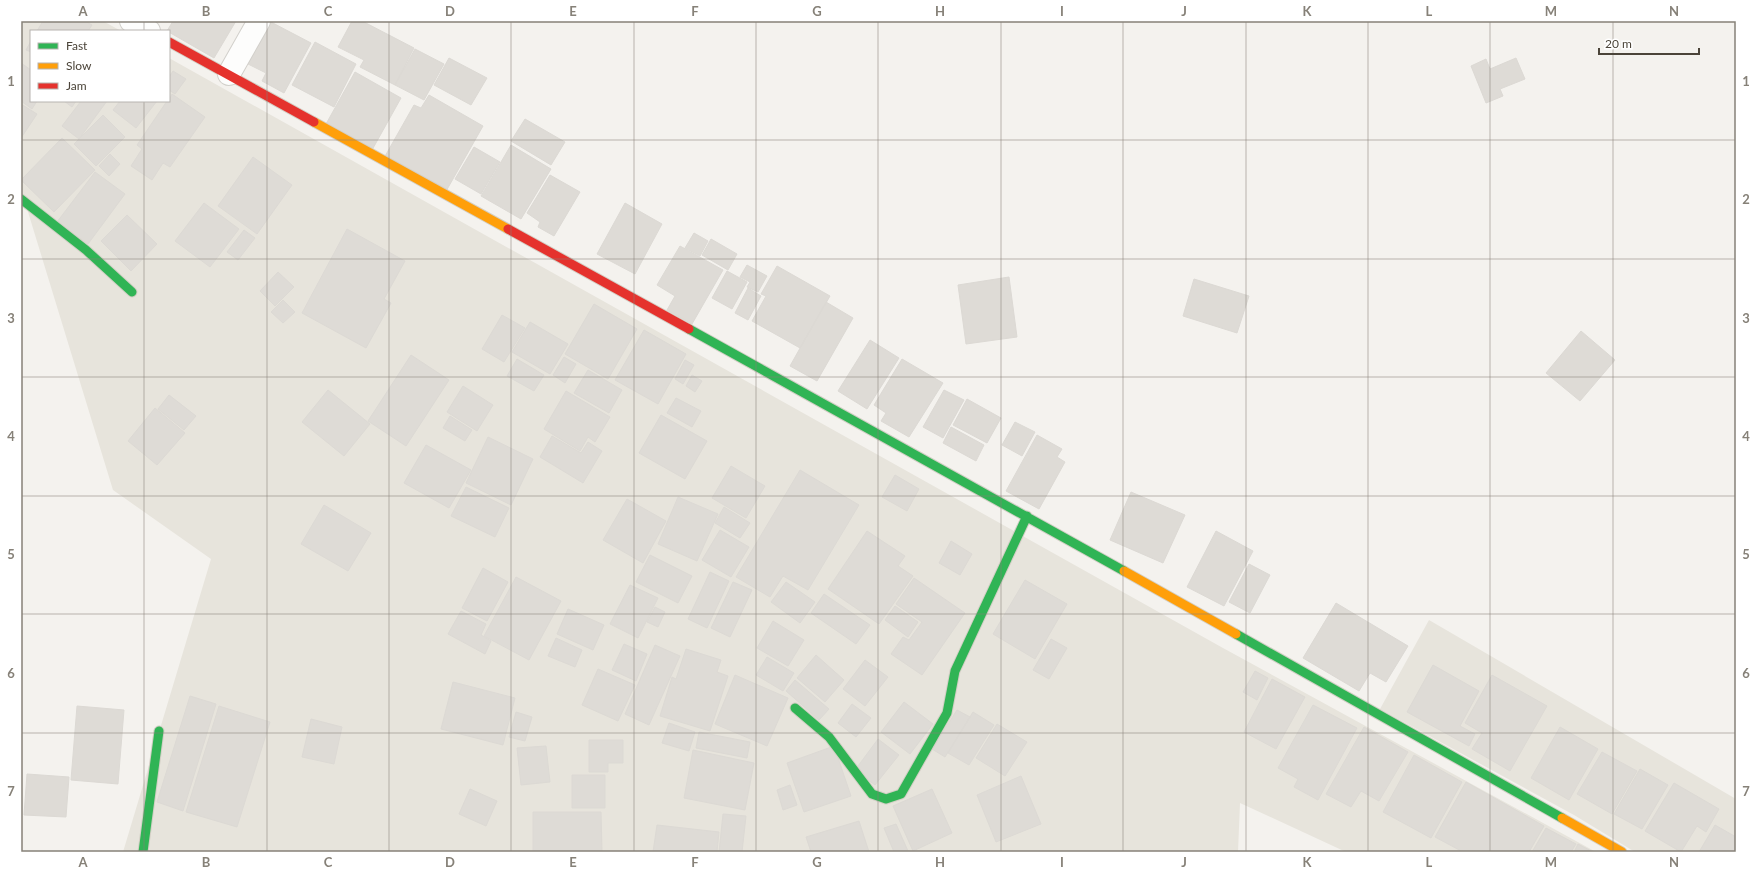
<svg xmlns="http://www.w3.org/2000/svg" width="1757" height="873" font-family="Lato,sans-serif">
<rect width="100%" height="100%" fill="#f4f2ee"/>
<path fill="#e7e4dc" d="M 21,21 L 103,21 L 121,31 L 31,31 L 31,101 L 169,101 L 169,58 L 1223,648 L 1596,852 L 1346,852 L 1240,803 L 1238,852 L 123,852 L 211,559 L 113,490 L 21,189 Z
M 1429,620 L 1736,799 L 1736,852 L 1635,852 L 1574,815 L 1380,709 Z"/>
<path fill="#dedbd6" stroke="#dcd9d4" d="M 43,21 L 85,21 L 92,25 L 88,31 L 37,31 Z
M 173,21 L 236,21 L 214,58 L 167,31 Z
M 269,21 L 311,43 L 284,93 L 262,81 L 266,73 L 244,62 Z
M 352,21 L 362,21 L 414,48 L 395,85 L 360,67 L 364,60 L 338,47 Z
M 31,41 L 31,52 L 26,50 Z
M 315,42 L 356,64 L 334,107 L 292,85 Z
M 415,49 L 444,64 L 424,100 L 395,85 Z
M 449,58 L 487,78 L 471,105 L 434,85 Z
M 1516,58 L 1525,79 L 1500,89 L 1503,96 L 1486,103 L 1471,66 L 1486,59 L 1490,69 Z
M 21,63 L 31,70 L 31,101 L 37,101 L 32,109 L 21,101 Z
M 173,71 L 186,79 L 175,94 L 169,90 L 169,77 Z
M 355,72 L 401,98 L 372,150 L 326,124 Z
M 172,94 L 205,117 L 170,167 L 163,163 L 152,180 L 131,166 L 142,149 L 137,145 L 167,101 L 169,101 Z
M 429,95 L 483,126 L 445,193 L 384,158 L 414,105 L 421,108 Z
M 64,101 L 76,101 L 72,107 Z
M 81,101 L 107,101 L 79,139 L 62,126 Z
M 120,101 L 157,101 L 136,128 L 113,110 Z
M 21,104 L 37,114 L 21,138 Z
M 103,115 L 125,137 L 96,166 L 74,144 Z
M 525,119 L 565,142 L 551,165 L 511,141 Z
M 62,138 L 95,170 L 54,212 L 21,180 Z
M 511,145 L 551,169 L 521,219 L 481,196 Z
M 474,147 L 500,162 L 481,194 L 455,179 Z
M 110,154 L 120,164 L 109,176 L 99,166 Z
M 253,157 L 292,185 L 257,234 L 218,206 Z
M 95,172 L 125,194 L 88,244 L 57,222 Z
M 550,175 L 580,192 L 554,236 L 538,227 L 540,222 L 527,213 Z
M 204,203 L 239,229 L 210,267 L 175,241 Z
M 625,203 L 662,224 L 635,274 L 597,254 Z
M 127,215 L 157,244 L 131,271 L 101,241 Z
M 347,229 L 405,261 L 384,299 L 391,303 L 366,348 L 302,313 Z
M 244,230 L 255,238 L 238,260 L 227,252 Z
M 694,233 L 708,241 L 700,256 L 685,248 Z
M 711,239 L 737,254 L 728,270 L 702,255 Z
M 680,246 L 723,270 L 692,324 L 667,310 L 675,296 L 657,285 Z
M 747,265 L 767,276 L 758,292 L 747,287 L 750,282 L 740,277 Z
M 777,266 L 830,296 L 800,348 L 752,321 L 766,296 L 761,294 Z
M 727,271 L 747,282 L 732,309 L 712,298 Z
M 278,272 L 294,287 L 275,306 L 260,291 Z
M 1009,277 L 1017,337 L 966,344 L 958,285 Z
M 1194,279 L 1249,296 L 1237,333 L 1183,316 Z
M 748,288 L 761,296 L 748,320 L 735,313 Z
M 283,300 L 295,312 L 283,323 L 271,312 Z
M 826,302 L 853,318 L 817,381 L 790,366 Z
M 594,304 L 637,329 L 608,379 L 565,354 Z
M 502,315 L 525,328 L 504,362 L 482,349 Z
M 530,322 L 568,344 L 550,374 L 512,352 Z
M 644,330 L 686,354 L 658,404 L 615,380 Z
M 1581,331 L 1615,360 L 1580,401 L 1546,373 Z
M 870,340 L 899,358 L 867,409 L 838,391 Z
M 411,355 L 449,380 L 406,446 L 368,421 Z
M 564,357 L 576,364 L 565,383 L 553,375 Z
M 517,359 L 544,375 L 534,391 L 507,376 Z
M 902,359 L 943,383 L 909,437 L 881,421 L 886,413 L 874,405 Z
M 685,360 L 694,365 L 683,384 L 675,379 Z
M 588,370 L 622,390 L 609,413 L 574,393 Z
M 692,375 L 702,381 L 695,392 L 686,386 Z
M 463,386 L 493,405 L 477,431 L 447,412 Z
M 328,390 L 370,424 L 344,456 L 302,422 Z
M 944,390 L 964,400 L 943,438 L 923,427 Z
M 566,391 L 610,417 L 595,442 L 588,437 L 580,451 L 544,429 Z
M 169,395 L 196,416 L 184,430 L 158,409 Z
M 676,398 L 701,411 L 692,427 L 667,413 Z
M 967,399 L 1001,418 L 987,443 L 953,425 Z
M 155,408 L 185,433 L 157,465 L 128,441 Z
M 661,415 L 707,441 L 685,479 L 639,453 Z
M 450,416 L 472,430 L 465,441 L 443,428 Z
M 1015,422 L 1035,432 L 1022,456 L 1002,445 Z
M 951,427 L 984,445 L 976,461 L 943,443 Z
M 1037,435 L 1062,449 L 1057,457 L 1065,462 L 1039,509 L 1006,491 Z
M 552,436 L 581,453 L 588,442 L 602,451 L 583,483 L 540,457 Z
M 488,437 L 533,459 L 511,505 L 466,483 Z
M 426,445 L 471,470 L 449,508 L 404,483 Z
M 731,466 L 765,486 L 746,518 L 712,498 Z
M 800,470 L 859,505 L 808,590 L 783,576 L 770,597 L 736,577 Z
M 895,475 L 919,489 L 907,511 L 882,497 Z
M 466,487 L 509,508 L 495,537 L 451,516 Z
M 1131,492 L 1185,515 L 1163,563 L 1110,540 Z
M 678,497 L 718,514 L 697,561 L 658,544 Z
M 627,499 L 666,521 L 643,563 L 603,540 Z
M 324,505 L 371,533 L 348,571 L 301,544 Z
M 724,507 L 750,523 L 740,538 L 715,523 Z
M 720,530 L 749,547 L 731,577 L 702,560 Z
M 867,531 L 905,556 L 898,566 L 913,576 L 879,624 L 828,589 Z
M 1216,531 L 1253,551 L 1224,606 L 1187,587 Z
M 951,541 L 972,554 L 960,575 L 939,563 Z
M 650,555 L 692,576 L 678,603 L 636,582 Z
M 1249,564 L 1270,575 L 1250,613 L 1229,602 Z
M 483,568 L 508,582 L 487,621 L 462,608 Z
M 710,572 L 729,581 L 707,628 L 688,619 Z
M 516,577 L 561,601 L 529,660 L 484,636 Z
M 914,578 L 965,613 L 922,675 L 891,654 L 903,637 L 909,640 L 922,622 L 896,604 Z
M 1025,580 L 1067,604 L 1035,659 L 993,634 Z
M 733,582 L 752,590 L 730,637 L 711,628 Z
M 786,582 L 815,602 L 800,623 L 771,602 Z
M 630,585 L 658,598 L 638,638 L 610,624 Z
M 824,594 L 870,625 L 856,644 L 811,613 Z
M 1336,603 L 1408,646 L 1386,682 L 1370,673 L 1359,691 L 1303,658 Z
M 895,606 L 918,622 L 908,637 L 885,620 Z
M 655,607 L 665,612 L 658,627 L 647,622 Z
M 568,609 L 604,625 L 593,650 L 557,634 Z
M 461,611 L 486,624 L 481,635 L 491,641 L 485,654 L 448,634 Z
M 773,621 L 804,640 L 788,666 L 757,648 Z
M 556,638 L 582,650 L 575,667 L 548,656 Z
M 1051,639 L 1067,648 L 1049,679 L 1033,670 Z
M 624,644 L 647,654 L 636,681 L 612,670 Z
M 655,645 L 680,656 L 649,725 L 625,714 Z
M 686,649 L 721,660 L 717,672 L 728,676 L 710,731 L 660,716 L 672,677 L 676,679 Z
M 816,655 L 844,680 L 825,702 L 797,678 Z
M 767,657 L 794,673 L 783,691 L 756,675 Z
M 865,660 L 888,677 L 865,706 L 843,689 Z
M 1433,665 L 1479,691 L 1460,726 L 1475,734 L 1469,746 L 1407,712 Z
M 598,669 L 635,685 L 618,721 L 582,705 Z
M 1255,671 L 1268,678 L 1257,700 L 1243,692 Z
M 735,675 L 788,698 L 767,746 L 715,724 Z
M 1492,675 L 1547,706 L 1510,771 L 1472,749 L 1482,733 L 1465,723 Z
M 1272,679 L 1305,697 L 1276,749 L 1244,732 Z
M 795,680 L 829,709 L 819,720 L 786,691 Z
M 453,682 L 515,698 L 503,745 L 441,729 Z
M 190,696 L 216,704 L 183,811 L 157,802 Z
M 904,702 L 933,724 L 910,754 L 881,732 Z
M 852,704 L 871,718 L 856,737 L 838,723 Z
M 1313,705 L 1357,728 L 1318,800 L 1294,787 L 1298,779 L 1278,768 Z
M 77,706 L 124,710 L 118,784 L 71,780 Z
M 219,706 L 270,722 L 237,827 L 186,812 Z
M 957,710 L 970,717 L 945,757 L 932,749 Z
M 516,712 L 532,717 L 525,741 L 509,737 Z
M 973,712 L 994,725 L 969,765 L 948,753 Z
M 311,719 L 342,727 L 334,764 L 302,757 Z
M 669,723 L 695,732 L 689,751 L 662,743 Z
M 997,724 L 1027,742 L 1005,776 L 976,758 Z
M 1364,727 L 1408,752 L 1379,801 L 1361,791 L 1351,807 L 1326,794 Z
M 1560,727 L 1598,749 L 1569,800 L 1531,778 Z
M 699,732 L 750,742 L 747,758 L 696,748 Z
M 878,739 L 899,755 L 875,785 L 855,770 Z
M 589,740 L 623,740 L 623,763 L 608,763 L 608,772 L 589,772 Z
M 546,746 L 550,782 L 521,785 L 517,748 Z
M 834,746 L 851,796 L 804,812 L 787,763 Z
M 693,750 L 754,763 L 745,810 L 684,798 Z
M 1602,752 L 1637,771 L 1612,814 L 1577,794 Z
M 1414,755 L 1462,782 L 1431,838 L 1383,812 Z
M 1640,769 L 1668,785 L 1642,829 L 1614,814 Z
M 27,774 L 69,777 L 66,817 L 24,815 Z
M 572,775 L 605,775 L 605,808 L 572,808 Z
M 1021,776 L 1041,824 L 996,842 L 977,795 Z
M 1466,782 L 1544,826 L 1529,852 L 1463,852 L 1435,837 Z
M 1674,783 L 1719,809 L 1706,832 L 1697,826 L 1681,852 L 1645,831 Z
M 790,785 L 797,805 L 783,810 L 777,790 Z
M 470,789 L 497,801 L 486,826 L 459,814 Z
M 932,789 L 952,833 L 913,851 L 893,806 Z
M 533,812 L 601,812 L 602,852 L 533,852 Z
M 723,814 L 746,816 L 742,852 L 719,852 Z
M 859,821 L 869,852 L 811,852 L 806,837 Z
M 896,824 L 908,851 L 907,852 L 894,852 L 884,828 Z
M 657,825 L 719,832 L 717,852 L 653,852 Z
M 1715,825 L 1736,837 L 1736,852 L 1699,852 Z
M 1546,828 L 1576,844 L 1571,852 L 1532,852 Z
M 1578,844 L 1593,852 L 1574,852 Z"/>
<g fill="none" stroke-linecap="round" stroke-linejoin="round">
<g stroke="#d2d0cb" stroke-width="24">
<path id="street" d="M 131,21 L 149,31
M 229,74 L 259,21"/>
</g>
<g stroke="#d3cfc5" stroke-width="11">
<path id="fast" d="M 21,199 L 86,250 L 132,292
M 689,329 L 1124,571
M 1236,634 L 1562,818
M 795,708 L 829,737 L 872,794 L 886,799 L 901,794 L 947,713 L 955,671 L 1027,516
M 143,852 L 159,731"/>
</g>
<g stroke="#d3cfc5" stroke-width="11">
<path id="slow" d="M 314,122 L 508,229
M 1124,571 L 1236,634
M 1562,818 L 1622,852"/>
</g>
<g stroke="#d3cfc5" stroke-width="11">
<path id="jam" d="M 169,42 L 314,122
M 508,229 L 689,329"/>
</g>
<use href="#street" stroke="#fdfdfc" stroke-width="22"/>
<use href="#fast" stroke="#30b455" stroke-width="9"/>
<use href="#slow" stroke="#ff9f0a" stroke-width="9"/>
<use href="#jam" stroke="#e5322d" stroke-width="9"/>
</g>
<path fill="none" stroke="#868178" stroke-width="1" stroke-opacity="0.55" d="M 144,21 L 144,31M 267,21 L 267,852M 389,21 L 389,852M 511,21 L 511,852M 634,21 L 634,852M 756,21 L 756,852M 878,21 L 878,852M 1001,21 L 1001,852M 1123,21 L 1123,852M 1246,21 L 1246,852M 1368,21 L 1368,852M 1490,21 L 1490,852M 1613,21 L 1613,852M 144,101 L 144,852M 21,140 L 1736,140M 21,259 L 1736,259M 21,377 L 1736,377M 21,496 L 1736,496M 21,614 L 1736,614M 21,733 L 1736,733"/>
<rect width="1757" height="873" fill="none" stroke="#ffffff" stroke-width="44"/>
<rect x="30" y="30" width="140" height="72" fill="#ffffff" stroke="#b7b4b0"/>
<rect x="38" y="43" width="20" height="6" fill="#30b455" stroke="#b7b4b0"/>
<text x="66" y="50" font-size="12" fill="#4b4439">Fast</text>
<rect x="38" y="63" width="20" height="6" fill="#ff9f0a" stroke="#b7b4b0"/>
<text x="66" y="70" font-size="12" fill="#4b4439">Slow</text>
<rect x="38" y="83" width="20" height="6" fill="#e5322d" stroke="#b7b4b0"/>
<text x="66" y="90" font-size="12" fill="#4b4439">Jam</text>
<path d="M1599 48v6h100v-6" fill="none" stroke="#4b4439" stroke-width="2"/>
<text x="1605" y="48" font-size="12" fill="#4b4439" stroke="#ffffff" stroke-width="3" paint-order="stroke">20 m</text>
<rect x="22" y="22" width="1713" height="829" fill="none" stroke="#868178" stroke-width="1.5"/>
<g font-size="13" text-anchor="middle" font-weight="bold" fill="#868178">
<text x="83" y="16">A</text>
<text x="206" y="16">B</text>
<text x="328" y="16">C</text>
<text x="450" y="16">D</text>
<text x="573" y="16">E</text>
<text x="695" y="16">F</text>
<text x="817" y="16">G</text>
<text x="940" y="16">H</text>
<text x="1062" y="16">I</text>
<text x="1184" y="16">J</text>
<text x="1307" y="16">K</text>
<text x="1429" y="16">L</text>
<text x="1551" y="16">M</text>
<text x="1674" y="16">N</text>
<text x="11" y="86">1</text>
<text x="1746" y="86">1</text>
<text x="11" y="204">2</text>
<text x="1746" y="204">2</text>
<text x="11" y="323">3</text>
<text x="1746" y="323">3</text>
<text x="11" y="441">4</text>
<text x="1746" y="441">4</text>
<text x="11" y="559">5</text>
<text x="1746" y="559">5</text>
<text x="11" y="678">6</text>
<text x="1746" y="678">6</text>
<text x="11" y="796">7</text>
<text x="1746" y="796">7</text>
<text x="83" y="867">A</text>
<text x="206" y="867">B</text>
<text x="328" y="867">C</text>
<text x="450" y="867">D</text>
<text x="573" y="867">E</text>
<text x="695" y="867">F</text>
<text x="817" y="867">G</text>
<text x="940" y="867">H</text>
<text x="1062" y="867">I</text>
<text x="1184" y="867">J</text>
<text x="1307" y="867">K</text>
<text x="1429" y="867">L</text>
<text x="1551" y="867">M</text>
<text x="1674" y="867">N</text>
</g>
</svg>
